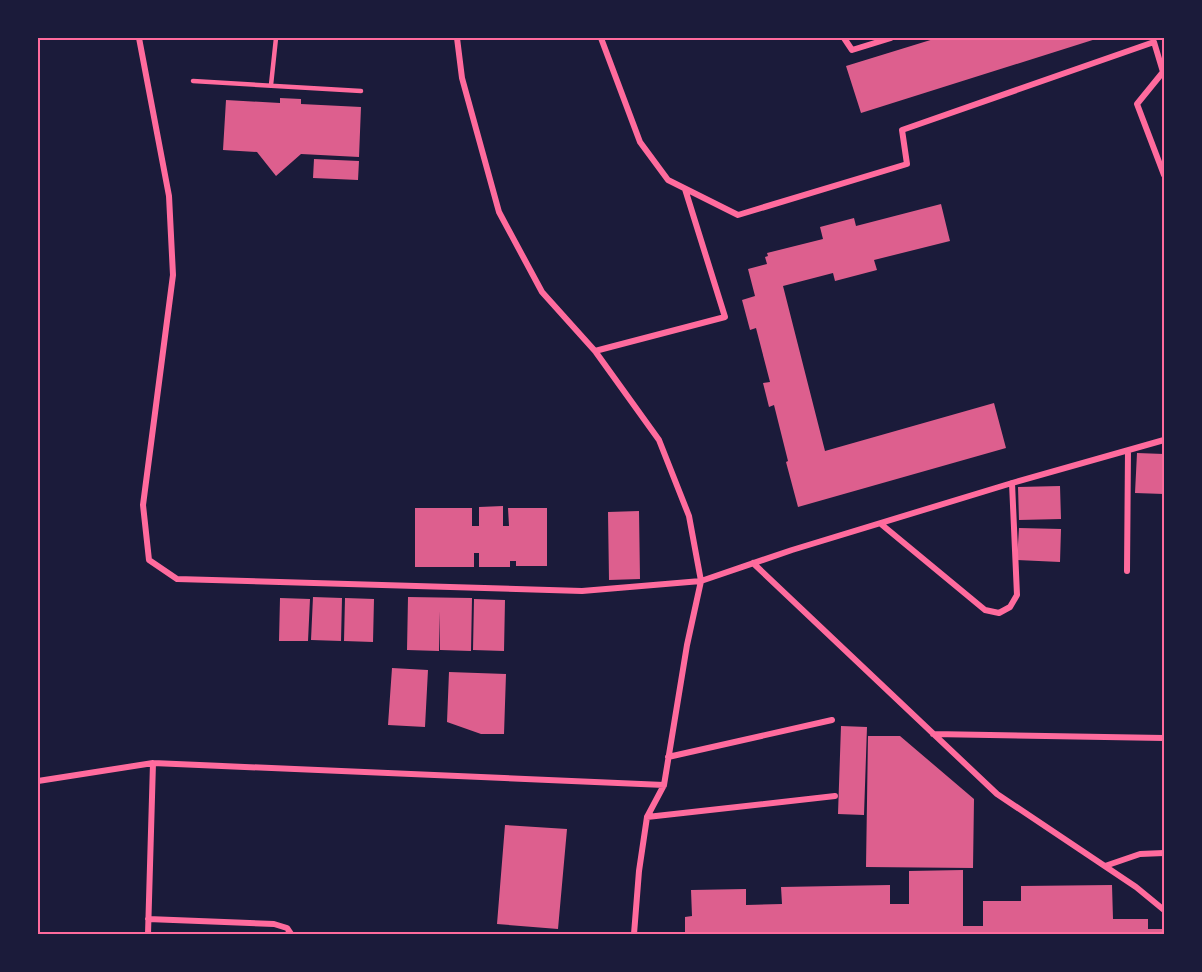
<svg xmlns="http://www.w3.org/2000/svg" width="1202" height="972" font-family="Poppins,sans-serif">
<rect width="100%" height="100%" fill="#1b1b3a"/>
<path fill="#dd5f8e" d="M 937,38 L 1099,38 L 861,113 L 846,66 Z
M 280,98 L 301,99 L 301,104 L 361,107 L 359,157 L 301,154 L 276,176 L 257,152 L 223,150 L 226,100 L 280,103 Z
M 314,159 L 359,161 L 358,180 L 313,178 Z
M 941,204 L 950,241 L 874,260 L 877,270 L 835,281 L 833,273 L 783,286 L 825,451 L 994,403 L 1006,448 L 798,507 L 786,462 L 788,461 L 774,405 L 769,407 L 763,383 L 770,382 L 756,328 L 750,330 L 742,300 L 755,296 L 748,269 L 767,264 L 765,257 L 768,256 L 767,253 L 823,239 L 820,227 L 854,218 L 856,226 Z
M 1137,453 L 1164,454 L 1164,494 L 1135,493 Z
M 1060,486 L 1061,519 L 1019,520 L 1018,487 Z
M 503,506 L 503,526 L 509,526 L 508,508 L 547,508 L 547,566 L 516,566 L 516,561 L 510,561 L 510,567 L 479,567 L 479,553 L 474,553 L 474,567 L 415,567 L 415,508 L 472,508 L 472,526 L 479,526 L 479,507 Z
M 639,511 L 640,579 L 609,580 L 608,512 Z
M 1019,528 L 1061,529 L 1060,562 L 1017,560 Z
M 313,597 L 342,598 L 341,641 L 311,640 Z
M 408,597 L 472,598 L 471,651 L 440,650 L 440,611 L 439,651 L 407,650 Z
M 280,598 L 310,599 L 308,641 L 279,641 Z
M 345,598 L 374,599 L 373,642 L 344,641 Z
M 474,599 L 505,600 L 504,651 L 473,650 Z
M 392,668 L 428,670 L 425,727 L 388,725 Z
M 449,672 L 506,674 L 504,734 L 481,734 L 447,722 Z
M 841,726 L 867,727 L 864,815 L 838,814 Z
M 868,736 L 900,736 L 974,799 L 973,868 L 866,867 Z
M 505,825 L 567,829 L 558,929 L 497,924 Z
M 963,870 L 963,926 L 983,926 L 983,901 L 1021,901 L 1021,886 L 1112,885 L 1113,919 L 1148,919 L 1148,929 L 1163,929 L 1163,934 L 685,934 L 685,917 L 692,916 L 691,890 L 746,889 L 746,905 L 782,904 L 781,887 L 890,885 L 890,904 L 909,904 L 909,871 Z"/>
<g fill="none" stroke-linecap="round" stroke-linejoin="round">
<path stroke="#ff6b9d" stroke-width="4.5" d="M 193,81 L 361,91
M 271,85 L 276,38"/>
<path stroke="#ff6b9d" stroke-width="6" d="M 139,38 L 169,196 L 173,275 L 143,505 L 149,560 L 177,579 L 582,591 L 701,581 L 792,550 L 1012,483 L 1164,440
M 457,38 L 462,78 L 499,212 L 542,292 L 595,351 L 659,440 L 689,516 L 701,581 L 687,645 L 664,785 L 647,817 L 639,871 L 634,934
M 601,38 L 640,142 L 668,180 L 738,215 L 907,164 L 902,130 L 1154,42 L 1163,72 L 1137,104 L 1164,175
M 844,38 L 852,50 L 891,38
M 595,351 L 725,317 L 685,189
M 881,524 L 985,610 L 999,613 L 1010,607 L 1017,595 L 1012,483
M 753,563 L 997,794 L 1136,887 L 1164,910
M 1127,571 L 1128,451
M 933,734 L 1164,738
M 668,757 L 832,720
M 38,781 L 153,763
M 647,817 L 835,796
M 1105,866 L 1140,854 L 1164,853
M 148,919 L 274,924 L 287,928 L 291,934
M 148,934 L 153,763 L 664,785"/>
</g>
<rect width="1202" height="972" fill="none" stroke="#1b1b3a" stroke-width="78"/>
<rect x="39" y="39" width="1124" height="894" fill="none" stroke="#ff6b9d" stroke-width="2"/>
</svg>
